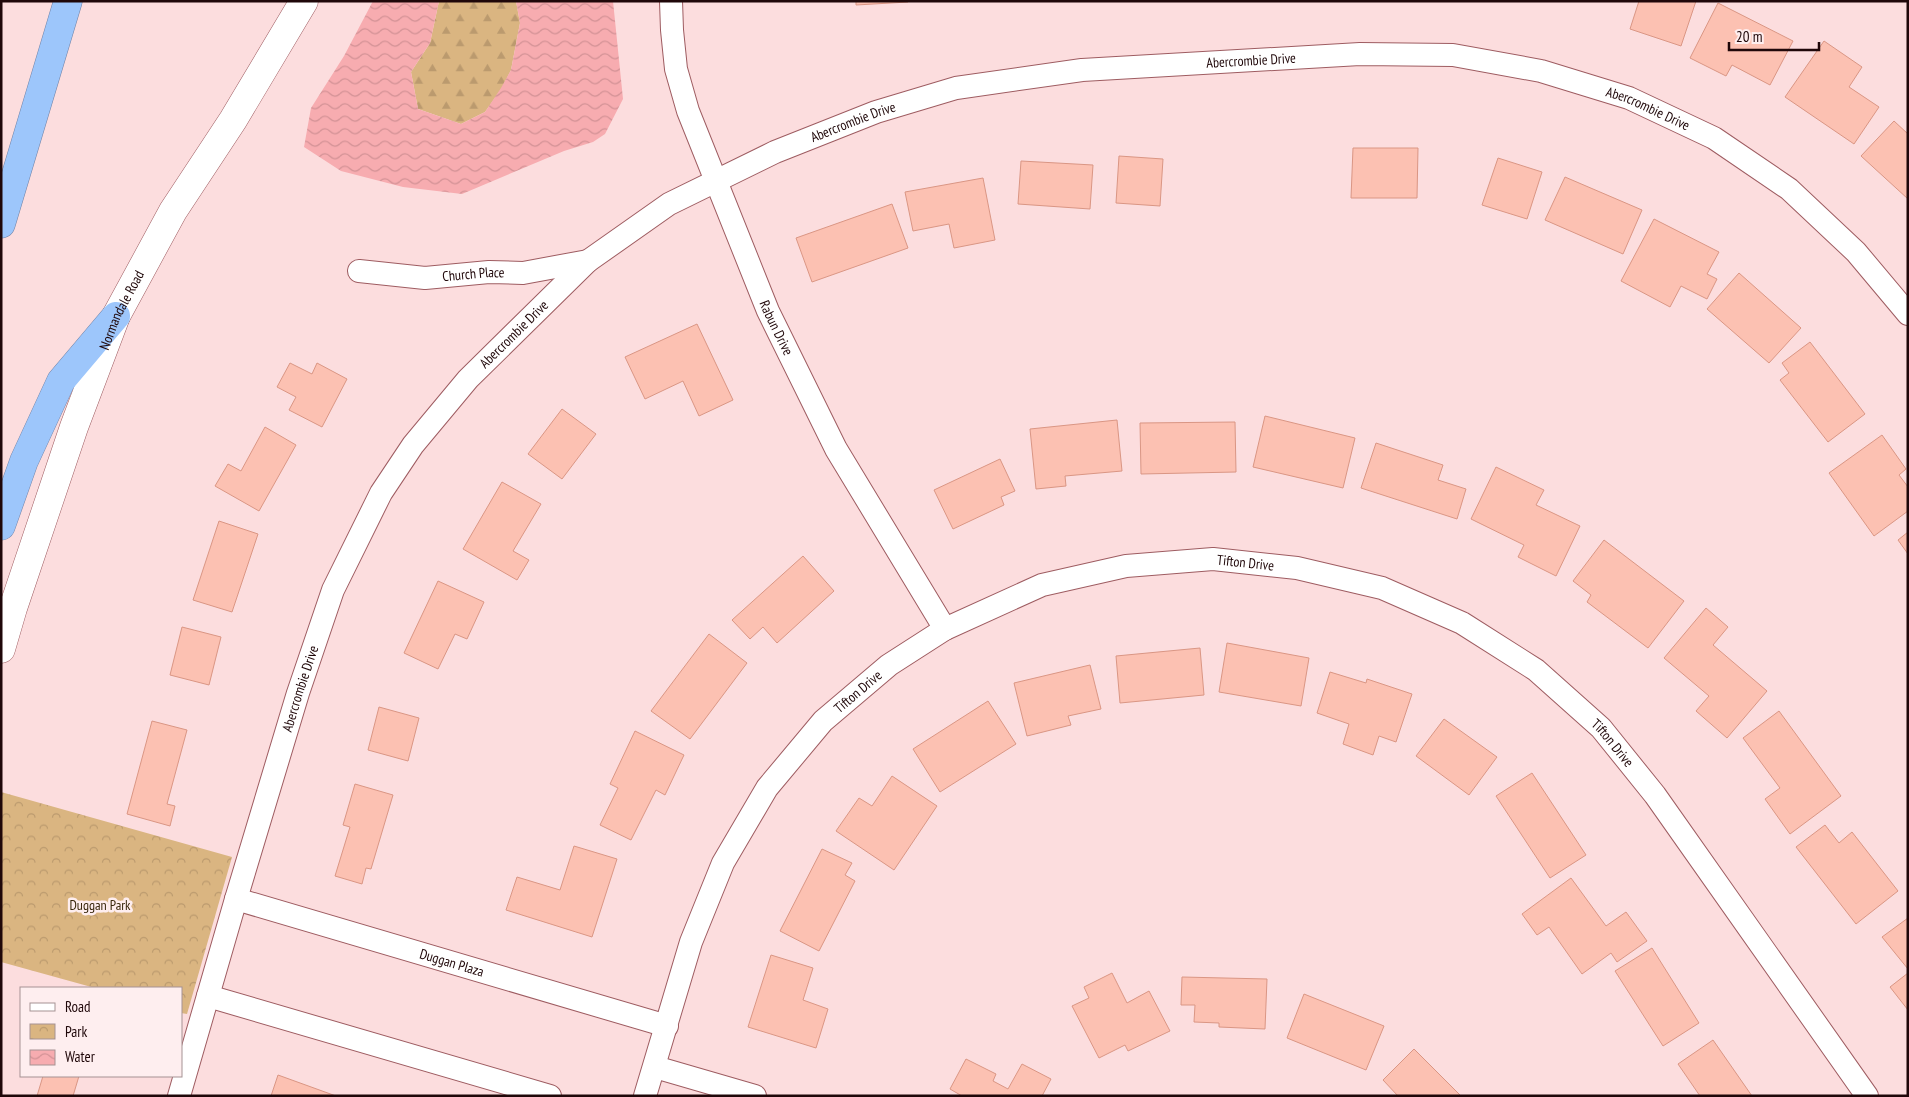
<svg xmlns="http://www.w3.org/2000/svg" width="1909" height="1097" font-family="'PT Sans Narrow',sans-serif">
<defs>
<pattern id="forest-firs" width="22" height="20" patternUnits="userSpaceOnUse" patternTransform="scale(1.25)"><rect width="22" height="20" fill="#dab581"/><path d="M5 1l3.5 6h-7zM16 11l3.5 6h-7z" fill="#bb9a6e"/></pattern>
<pattern id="park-crowns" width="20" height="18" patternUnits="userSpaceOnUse" patternTransform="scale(1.25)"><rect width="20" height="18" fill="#dab581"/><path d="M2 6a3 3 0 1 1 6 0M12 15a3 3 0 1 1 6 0" fill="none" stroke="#bb9a6e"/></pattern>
<pattern id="water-waves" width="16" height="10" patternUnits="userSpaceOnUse" patternTransform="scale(1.25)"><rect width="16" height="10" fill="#f7acb0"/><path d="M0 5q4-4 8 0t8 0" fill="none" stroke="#d39296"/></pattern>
</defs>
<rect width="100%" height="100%" fill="#fcddde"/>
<path fill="url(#forest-firs)" d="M 439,1 L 516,1 L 520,23 L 511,70 L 502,88 L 485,112 L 461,124 L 418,109 L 411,72 L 430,43 Z"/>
<path fill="url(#park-crowns)" d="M 1,792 L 232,857 L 187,1014 L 181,1013 L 181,988 L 95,988 L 1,962 Z"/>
<path fill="url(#water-waves)" d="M 373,1 L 439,1 L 430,43 L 411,72 L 418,109 L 461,124 L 485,112 L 501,88 L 511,70 L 520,23 L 516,1 L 613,1 L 623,99 L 605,134 L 593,142 L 564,151 L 462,194 L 403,187 L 341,171 L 304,147 L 311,108 L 344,56 Z"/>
<path fill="#fcc1b2" stroke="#da9684" d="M 856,1 L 908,1 L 908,2 L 856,5 Z
M 1639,1 L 1696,1 L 1681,46 L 1630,29 Z
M 1718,3 L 1793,41 L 1770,85 L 1732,65 L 1726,76 L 1690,58 Z
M 1824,41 L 1862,67 L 1849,87 L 1879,107 L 1854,144 L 1785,97 Z
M 1894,121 L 1908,134 L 1908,199 L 1861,156 Z
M 1353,148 L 1418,148 L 1417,198 L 1351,198 Z
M 1119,156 L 1163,159 L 1160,206 L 1116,203 Z
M 1498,158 L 1542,172 L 1527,219 L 1482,205 Z
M 1021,161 L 1093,165 L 1090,209 L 1018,204 Z
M 1565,177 L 1642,210 L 1623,254 L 1545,220 Z
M 983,178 L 995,240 L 954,248 L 949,224 L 913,231 L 905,192 Z
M 892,204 L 908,248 L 812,282 L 796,238 Z
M 1654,219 L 1719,252 L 1707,274 L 1717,279 L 1707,299 L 1681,286 L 1670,307 L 1621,281 Z
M 1739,273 L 1801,328 L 1769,363 L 1707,309 Z
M 697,324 L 733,400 L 699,416 L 683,381 L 645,399 L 625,357 Z
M 1810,342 L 1865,414 L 1828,442 L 1780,380 L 1789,373 L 1782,363 Z
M 290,363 L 312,374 L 317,363 L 347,379 L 322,427 L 289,410 L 296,397 L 277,387 Z
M 562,409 L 596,434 L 562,479 L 528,454 Z
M 1265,416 L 1355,438 L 1343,488 L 1253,467 Z
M 1117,420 L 1122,471 L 1065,476 L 1066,486 L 1036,489 L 1030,429 Z
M 1235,422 L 1236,472 L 1141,474 L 1140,423 Z
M 265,427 L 296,445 L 259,511 L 215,486 L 228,464 L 241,471 Z
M 1882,435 L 1906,469 L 1899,475 L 1908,487 L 1908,511 L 1874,536 L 1829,473 Z
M 1376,443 L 1443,465 L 1438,480 L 1466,489 L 1457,519 L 1361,488 Z
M 1000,459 L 1015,491 L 1001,497 L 1004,505 L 953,529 L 934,490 Z
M 1496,467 L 1544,490 L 1536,505 L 1580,526 L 1556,576 L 1518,557 L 1524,545 L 1471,519 Z
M 502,482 L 541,504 L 513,551 L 529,560 L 517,580 L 463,549 Z
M 219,521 L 258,534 L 232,612 L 193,600 Z
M 1908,532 L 1908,554 L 1898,540 Z
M 1604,540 L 1684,601 L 1648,648 L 1587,602 L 1591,595 L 1573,581 Z
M 803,556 L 834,591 L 777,643 L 763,627 L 750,639 L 732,620 Z
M 438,581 L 484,602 L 467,639 L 455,634 L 438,669 L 404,653 Z
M 1706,608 L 1728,627 L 1713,645 L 1767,691 L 1727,738 L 1696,711 L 1709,696 L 1664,658 Z
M 182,627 L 221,637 L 209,685 L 170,675 Z
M 709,634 L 747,663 L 690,739 L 651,711 Z
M 1227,643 L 1309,658 L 1301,706 L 1219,692 Z
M 1200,648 L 1204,695 L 1120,703 L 1116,656 Z
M 1090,665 L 1101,709 L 1068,716 L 1071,725 L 1027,736 L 1014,683 Z
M 1330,672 L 1366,683 L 1367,679 L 1412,694 L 1396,742 L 1379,736 L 1373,755 L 1343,744 L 1349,724 L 1317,713 Z
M 988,701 L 1016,744 L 940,792 L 913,749 Z
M 379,707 L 419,718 L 408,761 L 368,750 Z
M 1779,711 L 1841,796 L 1790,834 L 1765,799 L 1780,788 L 1743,738 Z
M 1444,719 L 1497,757 L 1469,795 L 1416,756 Z
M 152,721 L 187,730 L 167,804 L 175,806 L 170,826 L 127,814 Z
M 635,731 L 684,755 L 665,795 L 656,790 L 631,840 L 600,825 L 618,788 L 610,784 Z
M 1532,773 L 1586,855 L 1550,878 L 1496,796 Z
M 892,776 L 937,806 L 894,870 L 836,831 L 859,798 L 872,806 Z
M 355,784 L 393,795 L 371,869 L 366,868 L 362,884 L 335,876 L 350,827 L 343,825 Z
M 1825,825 L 1839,843 L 1852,832 L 1898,891 L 1856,924 L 1796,847 Z
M 574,846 L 617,859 L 592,937 L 506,910 L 517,877 L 560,890 Z
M 822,849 L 852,863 L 845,875 L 855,881 L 819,951 L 780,931 Z
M 1571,878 L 1606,926 L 1626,912 L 1647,941 L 1617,962 L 1611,953 L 1582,974 L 1549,927 L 1537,935 L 1522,914 Z
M 1908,918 L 1908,969 L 1882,937 Z
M 1652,948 L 1699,1023 L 1663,1046 L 1615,971 Z
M 771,955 L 813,968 L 803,1000 L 828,1009 L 816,1048 L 748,1027 Z
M 1112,973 L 1127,1003 L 1149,991 L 1170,1031 L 1128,1051 L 1125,1045 L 1099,1058 L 1072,1006 L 1089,998 L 1084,987 Z
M 1908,973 L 1908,1010 L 1890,987 Z
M 1182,977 L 1267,979 L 1265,1029 L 1219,1027 L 1219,1023 L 1194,1022 L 1195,1005 L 1181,1005 Z
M 1304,994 L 1384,1026 L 1366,1070 L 1287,1038 Z
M 1713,1040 L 1752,1096 L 1700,1096 L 1678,1064 Z
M 1414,1049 L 1461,1096 L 1398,1096 L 1383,1080 Z
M 966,1059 L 996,1074 L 993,1081 L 1008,1089 L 1022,1064 L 1051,1079 L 1042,1096 L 962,1096 L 950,1089 Z
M 278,1075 L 336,1096 L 271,1096 Z
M 43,1076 L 79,1076 L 73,1096 L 37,1096 Z"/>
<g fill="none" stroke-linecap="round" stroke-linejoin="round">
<g stroke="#9e5c61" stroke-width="24">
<g id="street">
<path id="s1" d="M 671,1 L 672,30 L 676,69 L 688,111 L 768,311 L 836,449 L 945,629"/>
<path id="s2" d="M 359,271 L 425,278 L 489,272 L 523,273 L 588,261"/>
<path id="s3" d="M 236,899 L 667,1026"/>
<path d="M 208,996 L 550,1096"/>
<path d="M 655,1067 L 755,1096"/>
<path id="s4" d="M 179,1096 L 236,899 L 298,693 L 333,590 L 381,493 L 413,445 L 468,379 L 588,261 L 669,204 L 775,152 L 876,112 L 956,88 L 1082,70 L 1360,54 L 1453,55 L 1541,71 L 1629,98 L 1714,138 L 1789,189 L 1856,252 L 1908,314"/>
<path id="s5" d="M 645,1096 L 691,942 L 723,863 L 767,788 L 823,721 L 889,665 L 945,629 L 1042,585 L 1126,566 L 1213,559 L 1297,568 L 1382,588 L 1462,623 L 1536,670 L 1601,728 L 1655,795 L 1867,1096"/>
</g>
</g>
<g stroke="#9e5c61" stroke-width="29">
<g id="secondary">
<path id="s6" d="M 1,649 L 13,608 L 74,427 L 116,316 L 173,211 L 233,120 L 304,1"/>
</g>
</g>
<g stroke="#7183a6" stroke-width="29">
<path id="highway" d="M 1,224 L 68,1
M 1,526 L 24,461 L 61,381 L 116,316"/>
</g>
<use href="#street" stroke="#fff" stroke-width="22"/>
<use href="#secondary" stroke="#fff" stroke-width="28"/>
<use href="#highway" stroke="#9dc6fb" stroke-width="28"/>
</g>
<g text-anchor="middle" stroke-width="5" stroke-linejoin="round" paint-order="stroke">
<g font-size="14" fill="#1f0709" stroke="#feeeef">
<text dy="5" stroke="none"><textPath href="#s4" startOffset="1655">Abercrombie Drive</textPath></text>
<text dy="5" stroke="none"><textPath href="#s4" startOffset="2060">Abercrombie Drive</textPath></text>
<text dy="5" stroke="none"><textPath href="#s4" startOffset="1250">Abercrombie Drive</textPath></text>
<text dy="5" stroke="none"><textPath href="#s2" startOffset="115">Church Place</textPath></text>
<text dy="5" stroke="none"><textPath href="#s6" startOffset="360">Normandale Road</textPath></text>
<text dy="5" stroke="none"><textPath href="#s1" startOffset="346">Rabun Drive</textPath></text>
<text dy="5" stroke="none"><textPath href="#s4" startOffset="845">Abercrombie Drive</textPath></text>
<text dy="5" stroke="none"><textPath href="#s5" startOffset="886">Tifton Drive</textPath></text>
<text dy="5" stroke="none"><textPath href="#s4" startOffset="425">Abercrombie Drive</textPath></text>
<text dy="5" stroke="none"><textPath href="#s5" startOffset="466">Tifton Drive</textPath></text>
<text dy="5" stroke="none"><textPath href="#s5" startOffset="1306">Tifton Drive</textPath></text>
<text dy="5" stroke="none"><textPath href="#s3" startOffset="225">Duggan Plaza</textPath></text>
</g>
<g font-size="14" fill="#38270c" stroke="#feeeef">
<text x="100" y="910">Duggan Park</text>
</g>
</g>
<rect width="1909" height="1097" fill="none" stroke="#1f0709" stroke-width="5"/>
<rect x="20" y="987" width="162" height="90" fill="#feeeef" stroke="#a59293"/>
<rect x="30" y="1003" width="25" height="8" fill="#ffffff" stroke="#a59293"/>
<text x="65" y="1012" font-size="15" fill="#1f0709">Road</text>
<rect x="30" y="1024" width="25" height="15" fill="url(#park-crowns)" stroke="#a59293"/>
<text x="65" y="1037" font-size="15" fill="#1f0709">Park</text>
<rect x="30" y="1050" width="25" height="15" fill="url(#water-waves)" stroke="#a59293"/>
<text x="65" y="1062" font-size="15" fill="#1f0709">Water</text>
<path d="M1729 42v8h90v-8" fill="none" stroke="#1f0709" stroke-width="2.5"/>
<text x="1736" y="42" font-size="15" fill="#1f0709" stroke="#feeeef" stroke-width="4" paint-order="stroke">20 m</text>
</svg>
